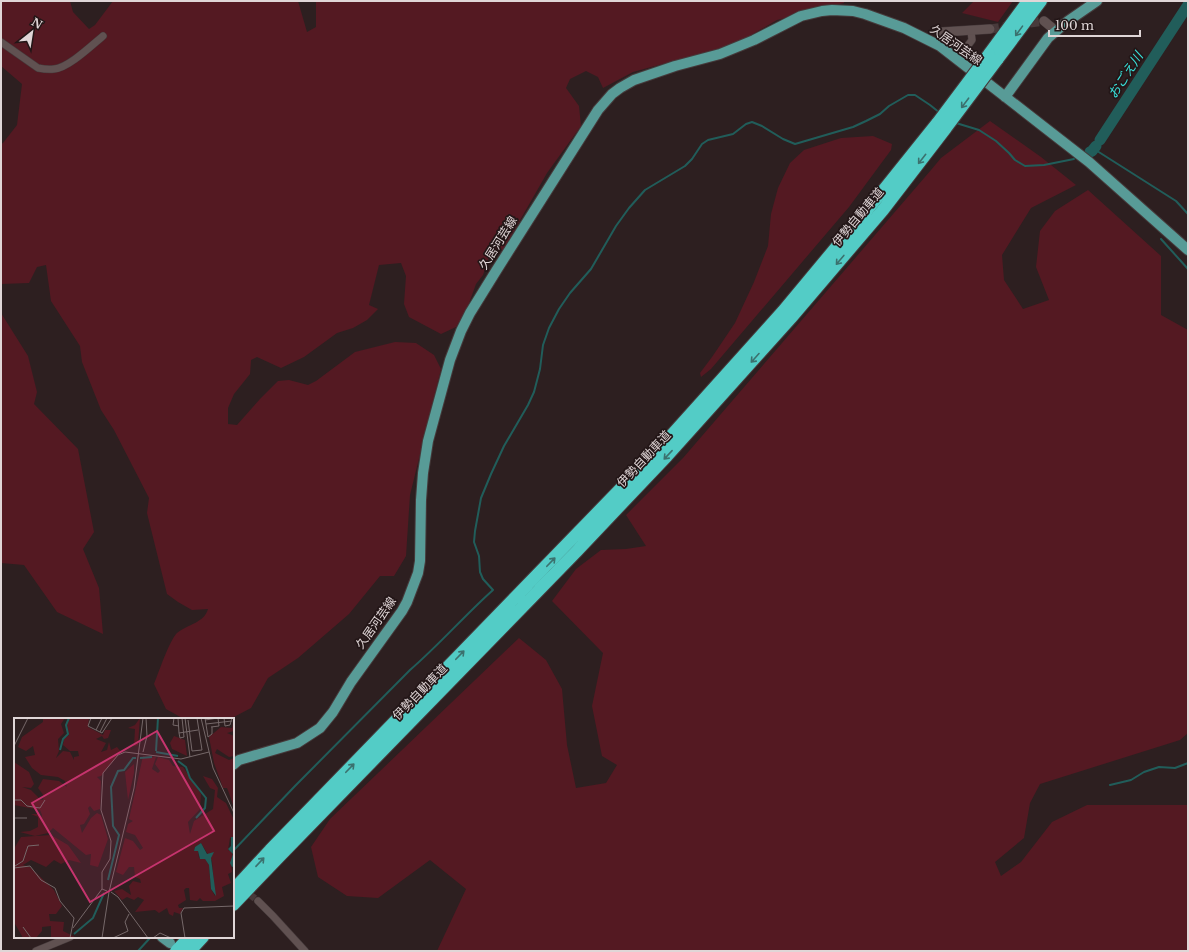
<svg xmlns="http://www.w3.org/2000/svg" width="1189" height="952" font-family="'Libre Baskerville','Noto Sans JP',serif">
<rect width="100%" height="100%" fill="#2d1f20"/>
<path fill="#541922" d="M 1,1 L 70,1 L 73,12 L 89,29 L 95,25 L 113,1 L 298,1 L 307,32 L 316,27 L 316,1 L 844,1 L 844,3 L 777,20 L 736,44 L 633,72 L 603,88 L 598,77 L 586,71 L 570,79 L 566,88 L 579,106 L 581,126 L 547,173 L 503,250 L 491,251 L 483,275 L 476,284 L 467,309 L 456,327 L 441,334 L 409,317 L 404,304 L 406,276 L 401,263 L 379,265 L 369,305 L 378,309 L 367,320 L 353,328 L 337,333 L 304,357 L 281,368 L 257,357 L 251,360 L 250,374 L 234,394 L 228,408 L 228,424 L 237,425 L 260,399 L 278,381 L 289,380 L 308,385 L 316,381 L 355,352 L 395,342 L 416,343 L 434,355 L 441,369 L 410,495 L 406,556 L 394,576 L 380,576 L 349,614 L 298,658 L 268,678 L 251,708 L 230,719 L 184,719 L 166,709 L 154,684 C 159,672 169,641 177,633 C 188,624 204,623 208,609 L 192,610 L 178,602 L 167,594 L 147,513 L 149,498 L 114,430 L 101,410 L 82,362 L 80,346 L 51,301 L 46,265 L 37,267 L 29,283 L 1,284 L 1,144 L 3,143 L 17,125 L 22,84 L 1,66 Z
M 974,1 L 1013,1 L 998,22 L 962,13 Z
M 990,121 L 1041,157 L 1076,185 L 1031,208 L 1002,255 L 1004,280 L 1023,309 L 1049,300 L 1036,267 L 1040,231 L 1055,211 L 1088,190 L 1161,256 L 1161,315 L 1188,330 L 1188,733 L 1180,740 L 1040,784 L 1030,803 L 1024,838 L 995,862 L 1001,876 L 1021,862 L 1052,822 L 1087,805 L 1188,805 L 1188,951 L 437,951 L 466,889 L 430,860 L 378,898 L 347,896 L 318,877 L 311,847 L 330,819 L 519,638 L 546,660 L 562,689 L 567,745 L 576,788 L 606,783 L 617,765 L 602,756 L 592,706 L 603,653 L 552,601 L 576,569 L 601,550 L 626,549 L 646,546 L 626,515 L 683,458 L 931,170 L 941,158 Z
M 873,136 L 892,144 L 891,150 L 849,207 L 711,369 L 701,377 L 700,373 L 712,357 L 735,323 L 754,282 L 768,246 L 771,214 L 778,188 L 790,163 L 804,150 L 841,138 Z
M 1,313 L 28,356 L 37,392 L 34,404 L 78,449 L 94,532 L 83,549 L 99,588 L 103,634 L 57,612 L 24,565 L 1,563 Z"/>
<g fill="none" stroke-linecap="round" stroke-linejoin="round">
<path stroke="#215d5a" stroke-width="2" d="M 956,123 L 979,130 L 996,141 L 1009,153 L 1015,160 L 1025,166 L 1044,165 L 1074,159
M 1094,149 L 1176,201 L 1188,214
M 1161,239 L 1188,269
M 1110,785 L 1131,780 L 1144,772 L 1159,767 L 1175,768 L 1188,763
M 233,851 L 295,786 L 410,670 C 439,645 464,616 493,590 L 483,579 L 480,572 L 479,556 L 474,542 L 475,531 L 481,498 L 491,474 L 504,446 L 528,405 L 534,392 L 540,369 L 543,345 L 549,328 L 559,309 L 570,293 L 591,269 L 616,226 L 629,208 L 645,190 L 685,166 L 692,159 L 702,144 L 708,140 L 733,134 L 746,124 L 752,122 L 762,126 L 783,139 L 795,144 L 853,127 L 866,121 L 880,114 L 889,106 L 908,95 L 915,95 L 930,105 L 940,113
M 138,951 L 150,938"/>
<path stroke="#215d5a" stroke-width="11" d="M 1100,140 L 1188,5
M 1090,152 L 1092,151 L 1096,146"/>
<path stroke="#483a3b" stroke-width="7" stroke-dasharray="7 3.5" stroke-linecap="butt" d="M 233,881 L 258,901"/>
<path stroke="#483a3b" stroke-width="9" stroke-dasharray="9 4.5" stroke-linecap="butt" d="M 990,29 L 1044,21"/>
<g stroke="#453a3b" stroke-width="8">
<path id="minor" d="M 1,42 L 38,68 C 43,69 48,70 54,69 C 68,68 91,46 103,36
M 957,60 L 972,40 L 971,31
M 258,901 L 273,916 L 305,951
M 36,951 L 70,937"/>
</g>
<g stroke="#453a3b" stroke-width="10">
<path id="tertiary" d="M 1044,21 L 1056,31
M 942,32 L 990,29"/>
</g>
<g stroke="#453a3b" stroke-width="12">
<path id="primary" d="M 1005,97 L 1048,38 L 1068,21 L 1097,1
M 233,765 L 239,760 L 297,743 L 320,728 L 333,712 L 351,682 L 402,611 L 407,602 L 418,573 L 420,561 L 421,500 L 423,473 L 428,441 L 450,360 L 461,331 L 470,313 L 496,271 L 598,110 L 612,94 L 620,88 L 634,80 L 675,66 L 720,54 L 754,40 L 801,16 L 822,11 L 832,10 L 853,11 L 865,14 L 904,28 L 940,46 L 1044,127 L 1089,162 L 1188,250
M 162,937 L 170,943"/>
</g>
<g stroke="#453a3b" stroke-width="14">
<path id="motorway" d="M 989,54 L 1028,1
M 997,60 L 1041,1
M 233,890 L 270,850 L 659,449 L 783,311 L 873,203 L 938,122
M 233,905 L 278,858 L 577,551 L 667,456 L 791,318 L 883,210 L 946,128
M 176,951 L 189,937
M 190,951 L 203,937"/>
</g>
<use href="#minor" stroke="#605151" stroke-width="7"/>
<use href="#tertiary" stroke="#605151" stroke-width="9"/>
<use href="#primary" stroke="#589b97" stroke-width="10"/>
<use href="#motorway" stroke="#53ccc6" stroke-width="12"/>
<g stroke="#453a3b" stroke-width="14" stroke-linecap="butt">
<path id="motorway-bridge" d="M 938,122 L 989,54
M 946,128 L 997,60"/>
</g>
<use href="#motorway-bridge" stroke="#53ccc6" stroke-width="12"/>
</g>
<defs><path id="oneway-shaft" d="M-6 0H5M1.5-3L5.5 0L1.5 3" fill="none" stroke-width="1.6" stroke-linecap="round" stroke-linejoin="round"/></defs>
<g stroke="#3b716e">
<use href="#oneway-shaft" transform="translate(1019 31) rotate(126)"/>
<use href="#oneway-shaft" transform="translate(965 103) rotate(127)"/>
<use href="#oneway-shaft" transform="translate(922 159) rotate(128)"/>
<use href="#oneway-shaft" transform="translate(840 260) rotate(130)"/>
<use href="#oneway-shaft" transform="translate(755 358) rotate(132)"/>
<use href="#oneway-shaft" transform="translate(668 455) rotate(133)"/>
<use href="#oneway-shaft" transform="translate(551 562) rotate(-46)"/>
<use href="#oneway-shaft" transform="translate(460 655) rotate(-46)"/>
<use href="#oneway-shaft" transform="translate(350 768) rotate(-46)"/>
<use href="#oneway-shaft" transform="translate(260 862) rotate(-47)"/>
</g>
<g text-anchor="middle" stroke-width="3.5" stroke-linejoin="round" paint-order="stroke">
<g font-size="12" fill="#e0d6d7" stroke="#231617">
<text transform="translate(956 45) rotate(35)" y="4">久居河芸線</text>
<text transform="translate(858 217) rotate(-50)" y="4">伊勢自動車道</text>
<text transform="translate(498 243) rotate(-58)" y="4">久居河芸線</text>
<text transform="translate(644 459) rotate(-47)" y="4">伊勢自動車道</text>
<text transform="translate(376 623) rotate(-55)" y="4">久居河芸線</text>
<text transform="translate(420 692) rotate(-46)" y="4">伊勢自動車道</text>
</g>
<g font-size="13" font-style="italic" fill="#38e1da" stroke="#231617">
<text transform="translate(1125 75) rotate(-57)" y="5">おごえ川</text>
</g>
</g>
<g transform="translate(14 718)">
<rect width="220" height="220" fill="#2d1f20"/>
<path d="M 29,0 L 51,0 L 47,6 L 50,15 L 44,21 L 45,33 L 42,40 L 49,33 L 56,34 L 60,42 L 60,39 L 65,38 L 64,33 L 56,33 L 49,27 L 50,21 L 55,17 L 53,6 L 56,0 L 75,0 L 74,9 L 89,17 L 91,12 L 97,12 L 94,20 L 90,21 L 88,18 L 82,21 L 92,25 L 87,34 L 93,32 L 95,24 L 97,32 L 103,29 L 107,34 L 87,58 L 83,59 L 87,63 L 86,91 L 80,93 L 76,88 L 74,90 L 76,96 L 70,106 L 66,107 L 68,115 L 77,100 L 83,95 L 87,97 L 94,121 L 84,149 L 76,147 L 77,136 L 72,137 L 39,110 L 34,115 L 21,118 L 6,114 L 16,113 L 24,109 L 24,99 L 17,96 L 25,96 L 27,100 L 28,97 L 26,92 L 0,87 L 0,44 L 15,54 L 20,66 L 17,70 L 8,69 L 17,72 L 27,82 L 29,82 L 30,78 L 24,70 L 29,61 L 45,63 L 53,69 L 51,63 L 44,59 L 27,57 L 18,50 L 11,39 L 21,37 L 19,28 L 12,33 L 4,29 L 8,19 L 29,4 ZM 126,0 L 124,27 L 120,28 L 121,11 L 114,10 L 121,7 ZM 220,2 L 220,13 L 213,15 L 220,18 L 220,38 L 215,39 L 203,31 L 201,35 L 215,42 L 220,40 L 220,90 L 215,75 L 213,70 L 209,70 L 200,45 L 195,19 L 207,9 L 218,10 ZM 160,18 L 171,22 L 173,38 L 158,31 L 156,25 ZM 129,38 L 142,39 L 138,51 L 144,55 L 146,53 L 141,46 L 144,39 L 155,42 L 159,48 L 169,49 L 187,76 L 186,91 L 174,104 L 176,116 L 180,103 L 199,91 L 201,72 L 196,70 L 189,58 L 198,61 L 204,70 L 203,79 L 212,85 L 220,102 L 220,119 L 216,120 L 214,132 L 218,134 L 219,139 L 217,144 L 218,154 L 214,156 L 217,165 L 208,169 L 210,178 L 201,183 L 189,183 L 186,180 L 183,183 L 176,182 L 175,170 L 172,170 L 170,172 L 172,182 L 164,187 L 165,190 L 169,190 L 166,196 L 160,194 L 159,198 L 155,196 L 153,190 L 145,195 L 141,192 L 121,194 L 130,182 L 124,179 L 120,182 L 113,179 L 108,182 L 100,173 L 108,171 L 117,177 L 115,168 L 119,163 L 127,165 L 126,161 L 121,159 L 120,149 L 115,149 L 109,157 L 102,154 L 111,120 L 119,123 L 126,132 L 129,130 L 121,117 L 112,114 L 114,106 L 119,103 L 115,101 ZM 187,125 L 198,143 L 201,178 L 197,171 L 195,147 L 191,141 L 185,140 L 184,133 L 180,133 L 181,129 ZM 120,46 L 120,55 L 114,82 L 111,54 ZM 37,117 L 54,127 L 67,145 L 55,142 L 47,146 L 40,142 L 32,149 L 17,142 L 9,147 L 16,149 L 40,172 L 48,188 L 42,196 L 35,196 L 36,203 L 50,204 L 49,213 L 63,220 L 37,220 L 37,208 L 28,209 L 28,213 L 22,220 L 9,220 L 0,204 L 1,129 L 7,119 Z" fill="#541922" fill-rule="evenodd"/>
<path d="M 217,119 L 220,119 L 220,148 L 218,149 L 216,145 L 219,136 L 214,131 L 217,128 ZM 187,125 L 193,136 L 200,134 L 197,140 L 202,178 L 197,171 L 195,147 L 191,141 L 186,141 L 184,133 L 180,133 L 181,129 Z" fill="#215d5a"/>
<path fill="none" stroke="#215d5a" stroke-width="2" d="M 46,32 L 49,21 L 54,16 L 52,7 L 55,0M 142,33 L 144,0M 142,34 L 164,38M 126,40 L 138,39M 164,43 L 172,49 L 176,60 L 192,80 L 191,90 L 182,100M 94,162 L 105,117 L 99,108 L 97,69 L 104,53 L 110,52 L 119,40 L 122,40M 60,216 L 79,200 L 90,175"/>
<path fill="none" stroke="#756869" stroke-width="1" d="M 77,0 L 74,8 L 88,15 L 98,0M 160,0 L 159,7 L 165,8M 164,0 L 165,15 L 184,12M 171,0 L 176,39M 187,0 L 199,50 L 220,95M 191,0 L 194,19 L 198,16 L 198,9M 210,0 L 211,8 L 216,7 L 218,0M 174,2 L 178,33 L 188,32 L 183,0M 191,2 L 204,0M 192,6 L 218,3M 197,9 L 205,8 L 204,0M 82,12 L 88,0M 86,14 L 93,0M 165,15 L 166,20 L 170,19 L 168,0M 0,28 L 14,0M 129,34 L 133,18 L 132,0M 0,82 L 7,82 L 13,88 L 26,90 L 31,82M 0,100 L 13,100M 1,148 L 9,143 L 14,128 L 25,127M 0,150 L 16,148 L 27,162 L 41,170 L 46,183 L 60,200 L 56,220M 93,173 L 88,171 L 88,154 L 96,141 L 97,123 L 87,92 L 89,55 L 104,37 L 111,34 L 167,41 L 195,34M 97,174 L 104,179 L 134,220M 9,209 L 17,220M 59,210 L 88,171M 88,220 L 95,174 L 120,70 L 129,0M 99,220 L 114,213 L 111,204 L 115,196M 139,220 L 146,215 L 157,220M 171,220 L 167,195 L 170,190 L 220,188"/>
<path fill="#c6346e" fill-opacity="0.15" stroke="#c6346e" stroke-width="2" d="M 143,13 L 200,113 L 76,184 L 18,85 Z"/>
<rect width="220" height="220" fill="none" stroke="#e0d6d7" stroke-width="2"/>
</g>
<rect width="1189" height="952" fill="none" stroke="#e0d6d7" stroke-width="4"/>
<g transform="translate(32 32) rotate(30)" stroke="#231617" stroke-width="3" paint-order="stroke">
<path d="M0-3L7 15L0 10L-7 15Z" fill="#e0d6d7"/>
<text y="-6" font-size="11" font-weight="bold" text-anchor="middle" fill="#e0d6d7">N</text>
</g>
<path d="M1049 30v6h91v-6" fill="none" stroke="#e0d6d7" stroke-width="2"/>
<text x="1055" y="30" font-size="12" fill="#e0d6d7" stroke="#231617" stroke-width="3" paint-order="stroke">100 m</text>
</svg>
